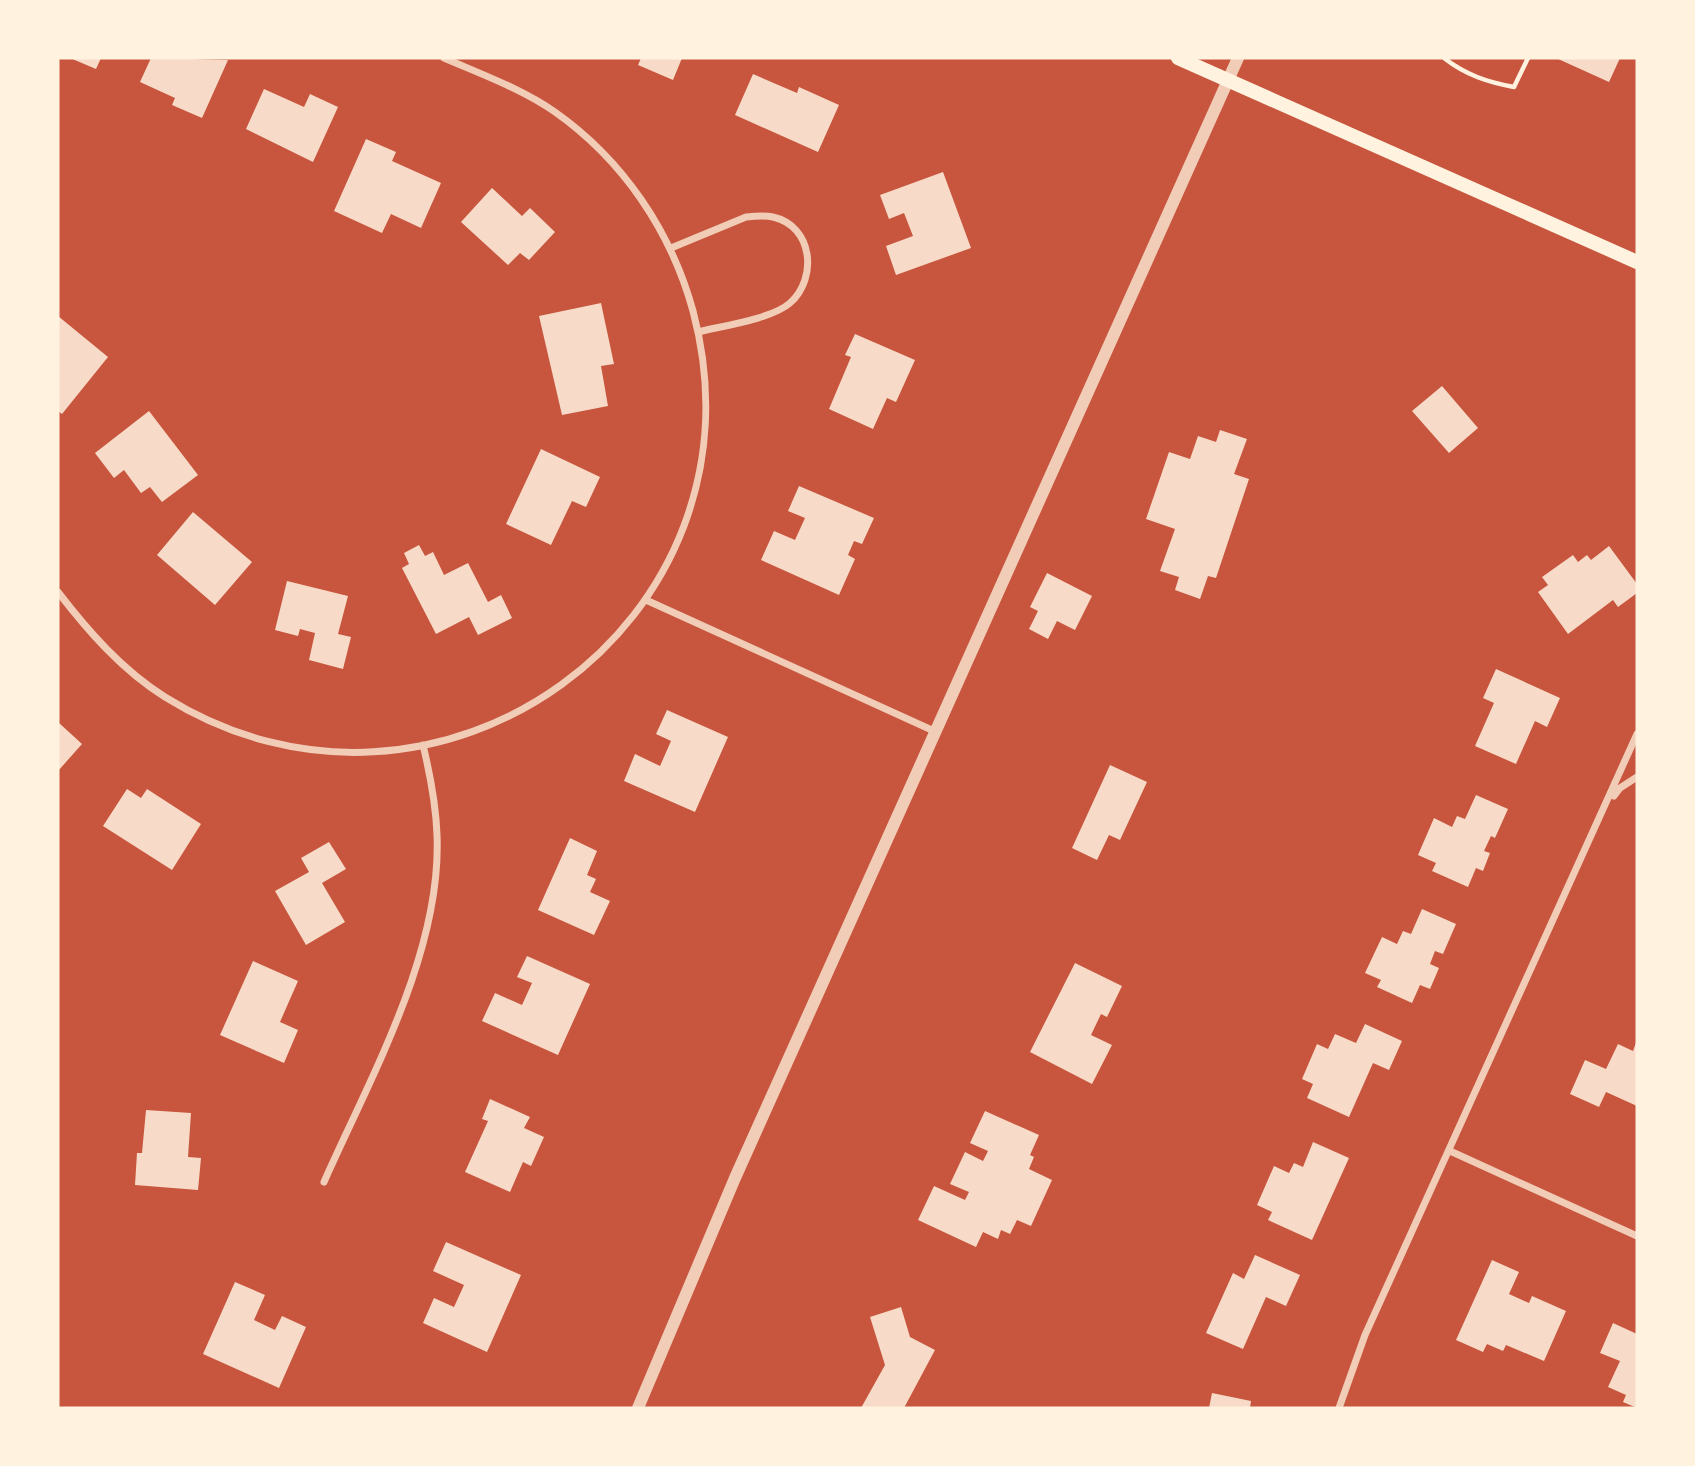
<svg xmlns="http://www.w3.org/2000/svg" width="1695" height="1466" font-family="'Varela Round',sans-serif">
<rect width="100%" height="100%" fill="#c8553d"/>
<path fill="#f7dbc8" d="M 70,58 L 101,58 L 96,69 Z
M 151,58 L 228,60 L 202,118 L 172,105 L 175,98 L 140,82 Z
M 641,58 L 682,58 L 673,80 L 638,65 Z
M 1556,58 L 1620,58 L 1609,82 Z
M 753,74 L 797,93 L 799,87 L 839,105 L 818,152 L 735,115 Z
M 264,89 L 304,107 L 310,94 L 338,107 L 313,162 L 246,129 Z
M 366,139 L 396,152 L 392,161 L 441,183 L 421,228 L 391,214 L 382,233 L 334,211 Z
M 943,172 L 971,248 L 896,275 L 886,246 L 913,236 L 904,213 L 889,219 L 880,195 Z
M 492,188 L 522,216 L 530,208 L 555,232 L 529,260 L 520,253 L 508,265 L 461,222 Z
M 601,303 L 614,364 L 601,366 L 608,406 L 562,415 L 539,316 Z
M 58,316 L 108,357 L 62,414 L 58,411 Z
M 855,334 L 915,360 L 896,402 L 887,398 L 873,429 L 829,409 L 851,357 L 845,355 Z
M 1442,386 L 1478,428 L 1449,453 L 1412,411 Z
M 149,411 L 198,475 L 162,502 L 150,487 L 141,493 L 124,470 L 114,478 L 95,453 Z
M 1220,430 L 1247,439 L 1234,474 L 1249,479 L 1216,578 L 1208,576 L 1200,599 L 1175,590 L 1179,577 L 1160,571 L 1175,529 L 1146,519 L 1169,452 L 1190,459 L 1198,436 L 1216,442 Z
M 541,449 L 600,477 L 586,507 L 572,501 L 551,545 L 506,524 Z
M 799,486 L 874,518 L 862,544 L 854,541 L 848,555 L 855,559 L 839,595 L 761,560 L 774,531 L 795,540 L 805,518 L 788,511 Z
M 193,512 L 252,562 L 215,605 L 157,555 Z
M 419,545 L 425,556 L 433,552 L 444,575 L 468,563 L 488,602 L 501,595 L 512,618 L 478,635 L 469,617 L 436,634 L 402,568 L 409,564 L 404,553 Z
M 1609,546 L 1637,584 L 1637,593 L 1618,607 L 1613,600 L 1568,634 L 1538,592 L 1548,585 L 1542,577 L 1573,555 L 1578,562 L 1587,555 L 1591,560 Z
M 1047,573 L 1092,596 L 1075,630 L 1057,621 L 1048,639 L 1029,629 L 1038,611 L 1030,607 Z
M 287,581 L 348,596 L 338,634 L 351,637 L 343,669 L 309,660 L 315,633 L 300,629 L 298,636 L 275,630 Z
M 1496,669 L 1560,698 L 1547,727 L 1535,721 L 1516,764 L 1475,746 L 1494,703 L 1483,698 Z
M 667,710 L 728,737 L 695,812 L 624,781 L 635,754 L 660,766 L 671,741 L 656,734 Z
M 58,722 L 82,744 L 58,771 Z
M 1110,765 L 1147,782 L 1120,840 L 1109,835 L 1097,860 L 1072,848 Z
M 127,789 L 141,798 L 147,789 L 201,824 L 172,870 L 103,826 Z
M 1476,795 L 1508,809 L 1495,838 L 1491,836 L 1484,851 L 1490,853 L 1483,871 L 1476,868 L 1468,887 L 1432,871 L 1436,863 L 1418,855 L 1434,818 L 1452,827 L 1457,816 L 1465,819 Z
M 570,838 L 597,851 L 587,875 L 596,879 L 590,892 L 610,901 L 594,935 L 538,910 Z
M 329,842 L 346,869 L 322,883 L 345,922 L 306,945 L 275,891 L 309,872 L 301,858 Z
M 1422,909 L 1456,924 L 1443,954 L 1435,951 L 1430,964 L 1439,968 L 1430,989 L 1420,985 L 1412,1003 L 1377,987 L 1381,980 L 1365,973 L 1382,937 L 1397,944 L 1403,931 L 1411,934 Z
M 527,956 L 590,984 L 558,1055 L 482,1021 L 495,993 L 522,1005 L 532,983 L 517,977 Z
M 253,961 L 298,981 L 280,1022 L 298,1030 L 284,1063 L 220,1035 Z
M 1075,963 L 1122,986 L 1107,1017 L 1101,1014 L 1091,1035 L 1112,1045 L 1092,1084 L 1030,1052 Z
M 1365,1024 L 1402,1041 L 1389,1070 L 1373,1063 L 1349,1117 L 1307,1098 L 1313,1084 L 1302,1079 L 1317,1044 L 1328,1049 L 1335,1034 L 1356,1043 Z
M 1637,1040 L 1637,1106 L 1606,1092 L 1599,1107 L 1570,1094 L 1585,1060 L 1606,1069 L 1618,1044 L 1633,1051 Z
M 490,1099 L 530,1117 L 524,1128 L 544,1137 L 531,1166 L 523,1162 L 510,1192 L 465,1172 L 488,1121 L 482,1119 Z
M 146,1110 L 191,1113 L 188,1157 L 201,1158 L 198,1190 L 135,1185 L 137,1153 L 142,1153 Z
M 985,1111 L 1039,1135 L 1030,1155 L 1034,1157 L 1029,1169 L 1052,1180 L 1031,1226 L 1017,1220 L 1010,1234 L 1001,1230 L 998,1239 L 983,1232 L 976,1247 L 918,1220 L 934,1186 L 965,1200 L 969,1192 L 950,1184 L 965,1152 L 983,1161 L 988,1151 L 970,1143 Z
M 1313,1142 L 1349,1158 L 1312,1240 L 1268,1220 L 1272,1212 L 1257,1205 L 1274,1166 L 1289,1173 L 1294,1163 L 1303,1167 Z
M 446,1242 L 521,1275 L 487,1352 L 423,1323 L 434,1298 L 454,1307 L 464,1285 L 433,1271 Z
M 1255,1255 L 1300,1275 L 1286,1306 L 1266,1297 L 1243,1349 L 1206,1333 L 1233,1273 L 1244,1279 Z
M 1492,1260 L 1519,1272 L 1509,1294 L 1529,1303 L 1532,1296 L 1566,1311 L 1544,1361 L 1506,1345 L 1503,1351 L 1487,1344 L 1483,1352 L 1456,1340 Z
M 235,1282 L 265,1295 L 254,1320 L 275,1330 L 282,1316 L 306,1327 L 279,1388 L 203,1354 Z
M 901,1307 L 910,1337 L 935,1350 L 904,1408 L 861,1408 L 885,1365 L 870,1317 Z
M 1613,1323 L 1637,1334 L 1637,1408 L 1623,1402 L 1626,1395 L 1608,1387 L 1620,1361 L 1600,1353 Z
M 1212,1393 L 1251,1401 L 1250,1408 L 1209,1408 Z"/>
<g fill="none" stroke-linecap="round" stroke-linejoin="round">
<path stroke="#fff3e0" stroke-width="4.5" d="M 1444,58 C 1466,75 1487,82 1514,87 L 1528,58"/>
<path stroke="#f1ccb7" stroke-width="7" d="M 671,248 L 746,217 C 755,216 765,215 773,217 C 813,226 818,278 790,303 C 772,319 722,326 698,332
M 58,592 C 88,631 122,670 165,697 C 436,866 776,623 693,311 C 671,231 623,160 555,112 C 522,89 481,74 444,58
M 646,600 L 934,731
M 1614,796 L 1620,788 L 1637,777
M 1450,1151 L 1637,1236
M 324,1182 C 370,1078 442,952 437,835 C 436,805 430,774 423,745
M 1339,1408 L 1365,1335 L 1637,734"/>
<path stroke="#f1ccb7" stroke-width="12" d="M 638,1408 L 735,1178 L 1238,58"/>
<path stroke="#fff3e0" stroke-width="14" d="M 1178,58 L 1637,262"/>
</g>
<rect width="1695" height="1466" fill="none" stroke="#fff3e0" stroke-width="119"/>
</svg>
